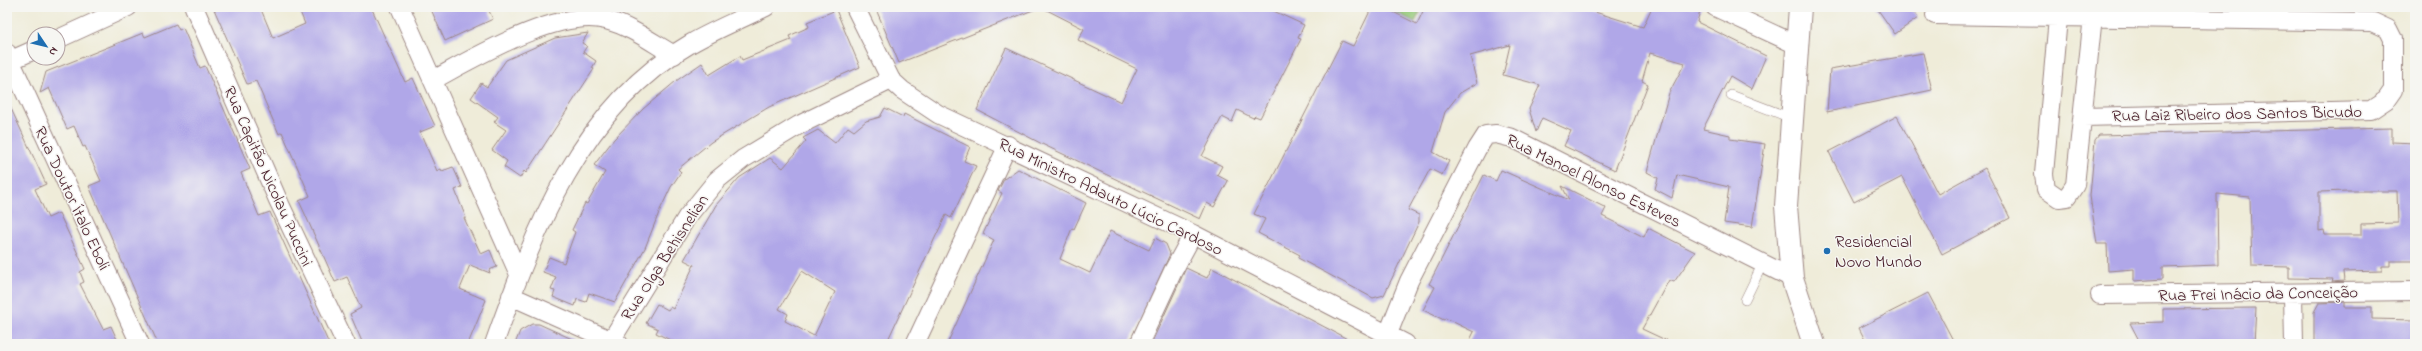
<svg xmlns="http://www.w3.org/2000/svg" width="2422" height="351" font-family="'Indie Flower',sans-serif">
<rect width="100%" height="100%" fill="#f6f6f2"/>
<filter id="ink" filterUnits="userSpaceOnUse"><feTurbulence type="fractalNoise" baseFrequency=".025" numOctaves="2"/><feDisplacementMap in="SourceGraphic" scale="8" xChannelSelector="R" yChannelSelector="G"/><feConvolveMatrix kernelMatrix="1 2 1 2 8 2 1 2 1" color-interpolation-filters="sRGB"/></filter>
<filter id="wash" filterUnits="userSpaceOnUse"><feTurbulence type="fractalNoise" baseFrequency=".012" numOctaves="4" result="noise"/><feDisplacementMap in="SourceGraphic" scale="16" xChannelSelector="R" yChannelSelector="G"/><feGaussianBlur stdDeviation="0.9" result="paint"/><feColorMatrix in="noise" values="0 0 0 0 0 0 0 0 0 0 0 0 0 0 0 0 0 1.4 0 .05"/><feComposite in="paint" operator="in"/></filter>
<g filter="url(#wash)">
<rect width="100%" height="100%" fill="#efecd9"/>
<path fill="#96ca7b" stroke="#707453" d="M 1386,7 L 1423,7 L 1415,22 Z"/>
<g id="blocks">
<path fill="#b0a7e8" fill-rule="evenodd" d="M 213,7 L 260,7 L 273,38 L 305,24 L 298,7 L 371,7 L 405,82 L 413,78 L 435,126 L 420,132 L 437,171 L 441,169 L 442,171 L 453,167 L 462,187 L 455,190 L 466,218 L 464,218 L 481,254 L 490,250 L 497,267 L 489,270 L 490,273 L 470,265 L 460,289 L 486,300 L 468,344 L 363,344 L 350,314 L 361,308 L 347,277 L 335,282 L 305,214 L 299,201 L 310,196 L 282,132 L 279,134 L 256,81 L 247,84 Z
M 430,7 L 487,7 L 493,19 L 445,41 Z
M 875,7 L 1037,7 L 1038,8 L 899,63 Z
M 1041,7 L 1265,7 L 1304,25 L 1298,38 L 1301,39 L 1260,118 L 1255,116 L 1253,118 L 1237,110 L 1232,122 L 1222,117 L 1202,156 L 1222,166 L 1217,175 L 1228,181 L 1214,207 L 1207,203 L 1200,219 L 1044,145 L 977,110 L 1006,48 L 1121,102 L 1137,69 L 1078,40 L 1084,29 Z
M 1372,7 L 1383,7 L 1417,24 L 1425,7 L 1579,7 L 1643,27 L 1652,7 L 1701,7 L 1697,22 L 1766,56 L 1752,89 L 1730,76 L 1703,129 L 1730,135 L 1730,139 L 1765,144 L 1752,227 L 1724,223 L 1729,187 L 1677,175 L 1672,198 L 1655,189 L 1658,178 L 1647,172 L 1669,93 L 1685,63 L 1650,53 L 1642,81 L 1648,84 L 1615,170 L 1564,146 L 1571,131 L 1542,118 L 1536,132 L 1529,109 L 1540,85 L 1503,75 L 1510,45 L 1470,56 L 1477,83 L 1460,93 L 1445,112 L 1433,152 L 1449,161 L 1442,175 L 1430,169 L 1408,210 L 1419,215 L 1419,222 L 1384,295 L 1373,298 L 1298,258 L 1300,255 L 1258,233 L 1265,219 L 1254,214 L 1342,41 L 1353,46 Z
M 1876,7 L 1910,7 L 1918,18 L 1895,34 Z
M 836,10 L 860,67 L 769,107 L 711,142 L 678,169 L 681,172 L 671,187 L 660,210 L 645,248 L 615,302 L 589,293 L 586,302 L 577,299 L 575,306 L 553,297 L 555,291 L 551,290 L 556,277 L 543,272 L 549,257 L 564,263 L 575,232 L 572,230 L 585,203 L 587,204 L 605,172 L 594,165 L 614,139 L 643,109 L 676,81 L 702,63 L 709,75 L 740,56 L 742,60 L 791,40 L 789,36 L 809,27 L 807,22 Z
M 176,24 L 179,30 L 183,28 L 200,68 L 205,66 L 250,169 L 241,173 L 259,216 L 270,212 L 329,344 L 158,344 L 89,186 L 101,181 L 85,146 L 83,147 L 74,126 L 67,129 L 49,88 L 40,93 L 46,72 L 143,33 L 145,37 Z
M 588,33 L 582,43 L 587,46 L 583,52 L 596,61 L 592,68 L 594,69 L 526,173 L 524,171 L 520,178 L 504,167 L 507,161 L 492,150 L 506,130 L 494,122 L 498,117 L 471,98 L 481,83 L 487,87 L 506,60 L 555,38 Z
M 1923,53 L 1932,90 L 1827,112 L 1830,69 Z
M 7,100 L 46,184 L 35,189 L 48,218 L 59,213 L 85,269 L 80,272 L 84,282 L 80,284 L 103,329 L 111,326 L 119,344 L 7,344 Z
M 885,108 L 903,117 L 904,114 L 970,147 L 964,161 L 976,166 L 951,218 L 946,215 L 934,240 L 886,344 L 678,344 L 656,333 L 658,329 L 646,323 L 657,304 L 668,310 L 670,307 L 673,309 L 694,265 L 684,260 L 716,205 L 739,178 L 770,158 L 783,168 L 806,141 L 803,138 L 818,130 L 835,143 L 848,127 L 854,131 L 866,121 L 880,117 ZM 802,271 L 835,292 L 814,336 L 785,321 L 788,314 L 779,309 Z
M 1897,116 L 1938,194 L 1985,168 L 2010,218 L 1942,254 L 1902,177 L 1854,202 L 1829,152 Z
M 2392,128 L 2392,142 L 2415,143 L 2415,261 L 2390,261 L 2390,266 L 2382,266 L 2382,271 L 2343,272 L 2344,281 L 2332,282 L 2333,279 L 2289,278 L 2289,267 L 2252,266 L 2250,197 L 2217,194 L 2218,265 L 2163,267 L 2163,279 L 2134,281 L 2134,269 L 2108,271 L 2107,244 L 2097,244 L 2090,196 L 2095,140 L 2099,135 ZM 2347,191 L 2397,191 L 2398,223 L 2361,224 L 2361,235 L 2325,235 L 2324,230 L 2319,231 L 2319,192 Z
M 1018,169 L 1086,203 L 1074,229 L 1072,228 L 1060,259 L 1090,273 L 1110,231 L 1149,250 L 1155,238 L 1166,244 L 1170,254 L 1129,344 L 947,344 L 994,240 L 983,234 L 1002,193 L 998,191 L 1004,179 Z
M 1501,170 L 1569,200 L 1562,186 L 1606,208 L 1602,216 L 1644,237 L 1648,228 L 1695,252 L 1674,282 L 1669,280 L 1642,329 L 1674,344 L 1468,344 L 1474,332 L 1445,318 L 1444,320 L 1423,310 L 1435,287 L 1429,284 L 1484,175 L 1496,181 Z
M 1186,268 L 1207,278 L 1212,268 L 1357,344 L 1151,344 Z
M 1928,293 L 1955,344 L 1867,344 L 1859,328 Z
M 2345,302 L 2345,307 L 2372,307 L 2372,319 L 2415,320 L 2415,344 L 2314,344 L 2314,312 L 2319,303 Z
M 2256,308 L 2254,344 L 2141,344 L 2130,323 L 2163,322 L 2163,309 Z
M 532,324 L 539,324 L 583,344 L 515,344 L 520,331 Z"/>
</g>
</g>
<g filter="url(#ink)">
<use href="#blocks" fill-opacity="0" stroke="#9c8682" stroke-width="1"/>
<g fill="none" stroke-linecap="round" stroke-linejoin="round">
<g stroke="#9c8682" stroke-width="10">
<path id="service" d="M 1731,95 L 1791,118
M 1745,300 L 1763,263"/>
</g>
<g stroke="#9c8682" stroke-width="20">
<path id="minor" d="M 194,7 L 278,200 L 346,344
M 400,7 L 518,272
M 855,7 L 891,80 L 902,90 L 938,114 L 1193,234 L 1406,344
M 1715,7 L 1797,45
M 2059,7 L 2044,174 L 2046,189 L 2059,198 L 2067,197 L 2075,185 L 2094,7
M 1935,15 L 2373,22 L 2388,29 L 2393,39 L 2393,90 L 2386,100 L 2371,110 L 2083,117
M 58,39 L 128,7
M 7,53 L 140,344
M 7,62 L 34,50
M 433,80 C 474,58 559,7 606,20 C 630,26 653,43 674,55
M 2293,294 L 2294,344
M 2100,295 L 2415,291
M 511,296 L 619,344
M 494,344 C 534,232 580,107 690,44 C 714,30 741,19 766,7
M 609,344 L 687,217 L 717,180 L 743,159 L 799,125 L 891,80
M 915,344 L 1008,145
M 1139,344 L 1173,271 L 1193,234
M 1384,344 L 1409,281 L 1477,149 L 1486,135 L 1496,134 L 1512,138 L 1792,278"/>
</g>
<g stroke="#9c8682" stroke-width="24">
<path id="secondary" d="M 1800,7 L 1786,206 L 1792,278 L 1814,344"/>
</g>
<use href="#service" stroke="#fff" stroke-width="9"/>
<use href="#minor" stroke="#fff" stroke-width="18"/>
<use href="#secondary" stroke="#fff" stroke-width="22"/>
</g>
</g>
<circle fill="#1f6fb2" stroke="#f6f6f2" stroke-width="1.5" cx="1827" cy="251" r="4"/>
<g text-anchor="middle" stroke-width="3" stroke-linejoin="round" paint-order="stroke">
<g font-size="17" fill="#4a1f2b" stroke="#f6f6f2">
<text transform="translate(2237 113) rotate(-1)" y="6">Rua Laiz Ribeiro dos Santos Bicudo</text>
<text transform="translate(269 176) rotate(66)" y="6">Rua Capitão Nicolau Puccini</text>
<text transform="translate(1594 180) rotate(26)" y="6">Rua Manoel Alonso Esteves</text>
<text transform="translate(1111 196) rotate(26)" y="6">Rua Ministro Adauto Lúcio Cardoso</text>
<text transform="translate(73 198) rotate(65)" y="6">Rua Doutor Ítalo Eboli</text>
<text transform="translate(664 257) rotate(-57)" y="6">Rua Olga Behisnelian</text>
<text transform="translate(2258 293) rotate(-1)" y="6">Rua Frei Inácio da Conceição</text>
</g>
<g font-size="17" fill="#4a1f2b" stroke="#f6f6f2" text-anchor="start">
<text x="1835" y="247">Residencial<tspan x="1835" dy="20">Novo Mundo</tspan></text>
</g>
</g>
<rect width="2422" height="351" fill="none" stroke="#f6f6f2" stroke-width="24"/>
<g transform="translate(46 46) rotate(125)"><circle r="19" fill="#f6f6f2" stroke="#b1a0a2"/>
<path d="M0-3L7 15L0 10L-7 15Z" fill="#1f6fb2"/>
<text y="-6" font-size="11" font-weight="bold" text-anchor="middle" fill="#4a1f2b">N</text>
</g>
</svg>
